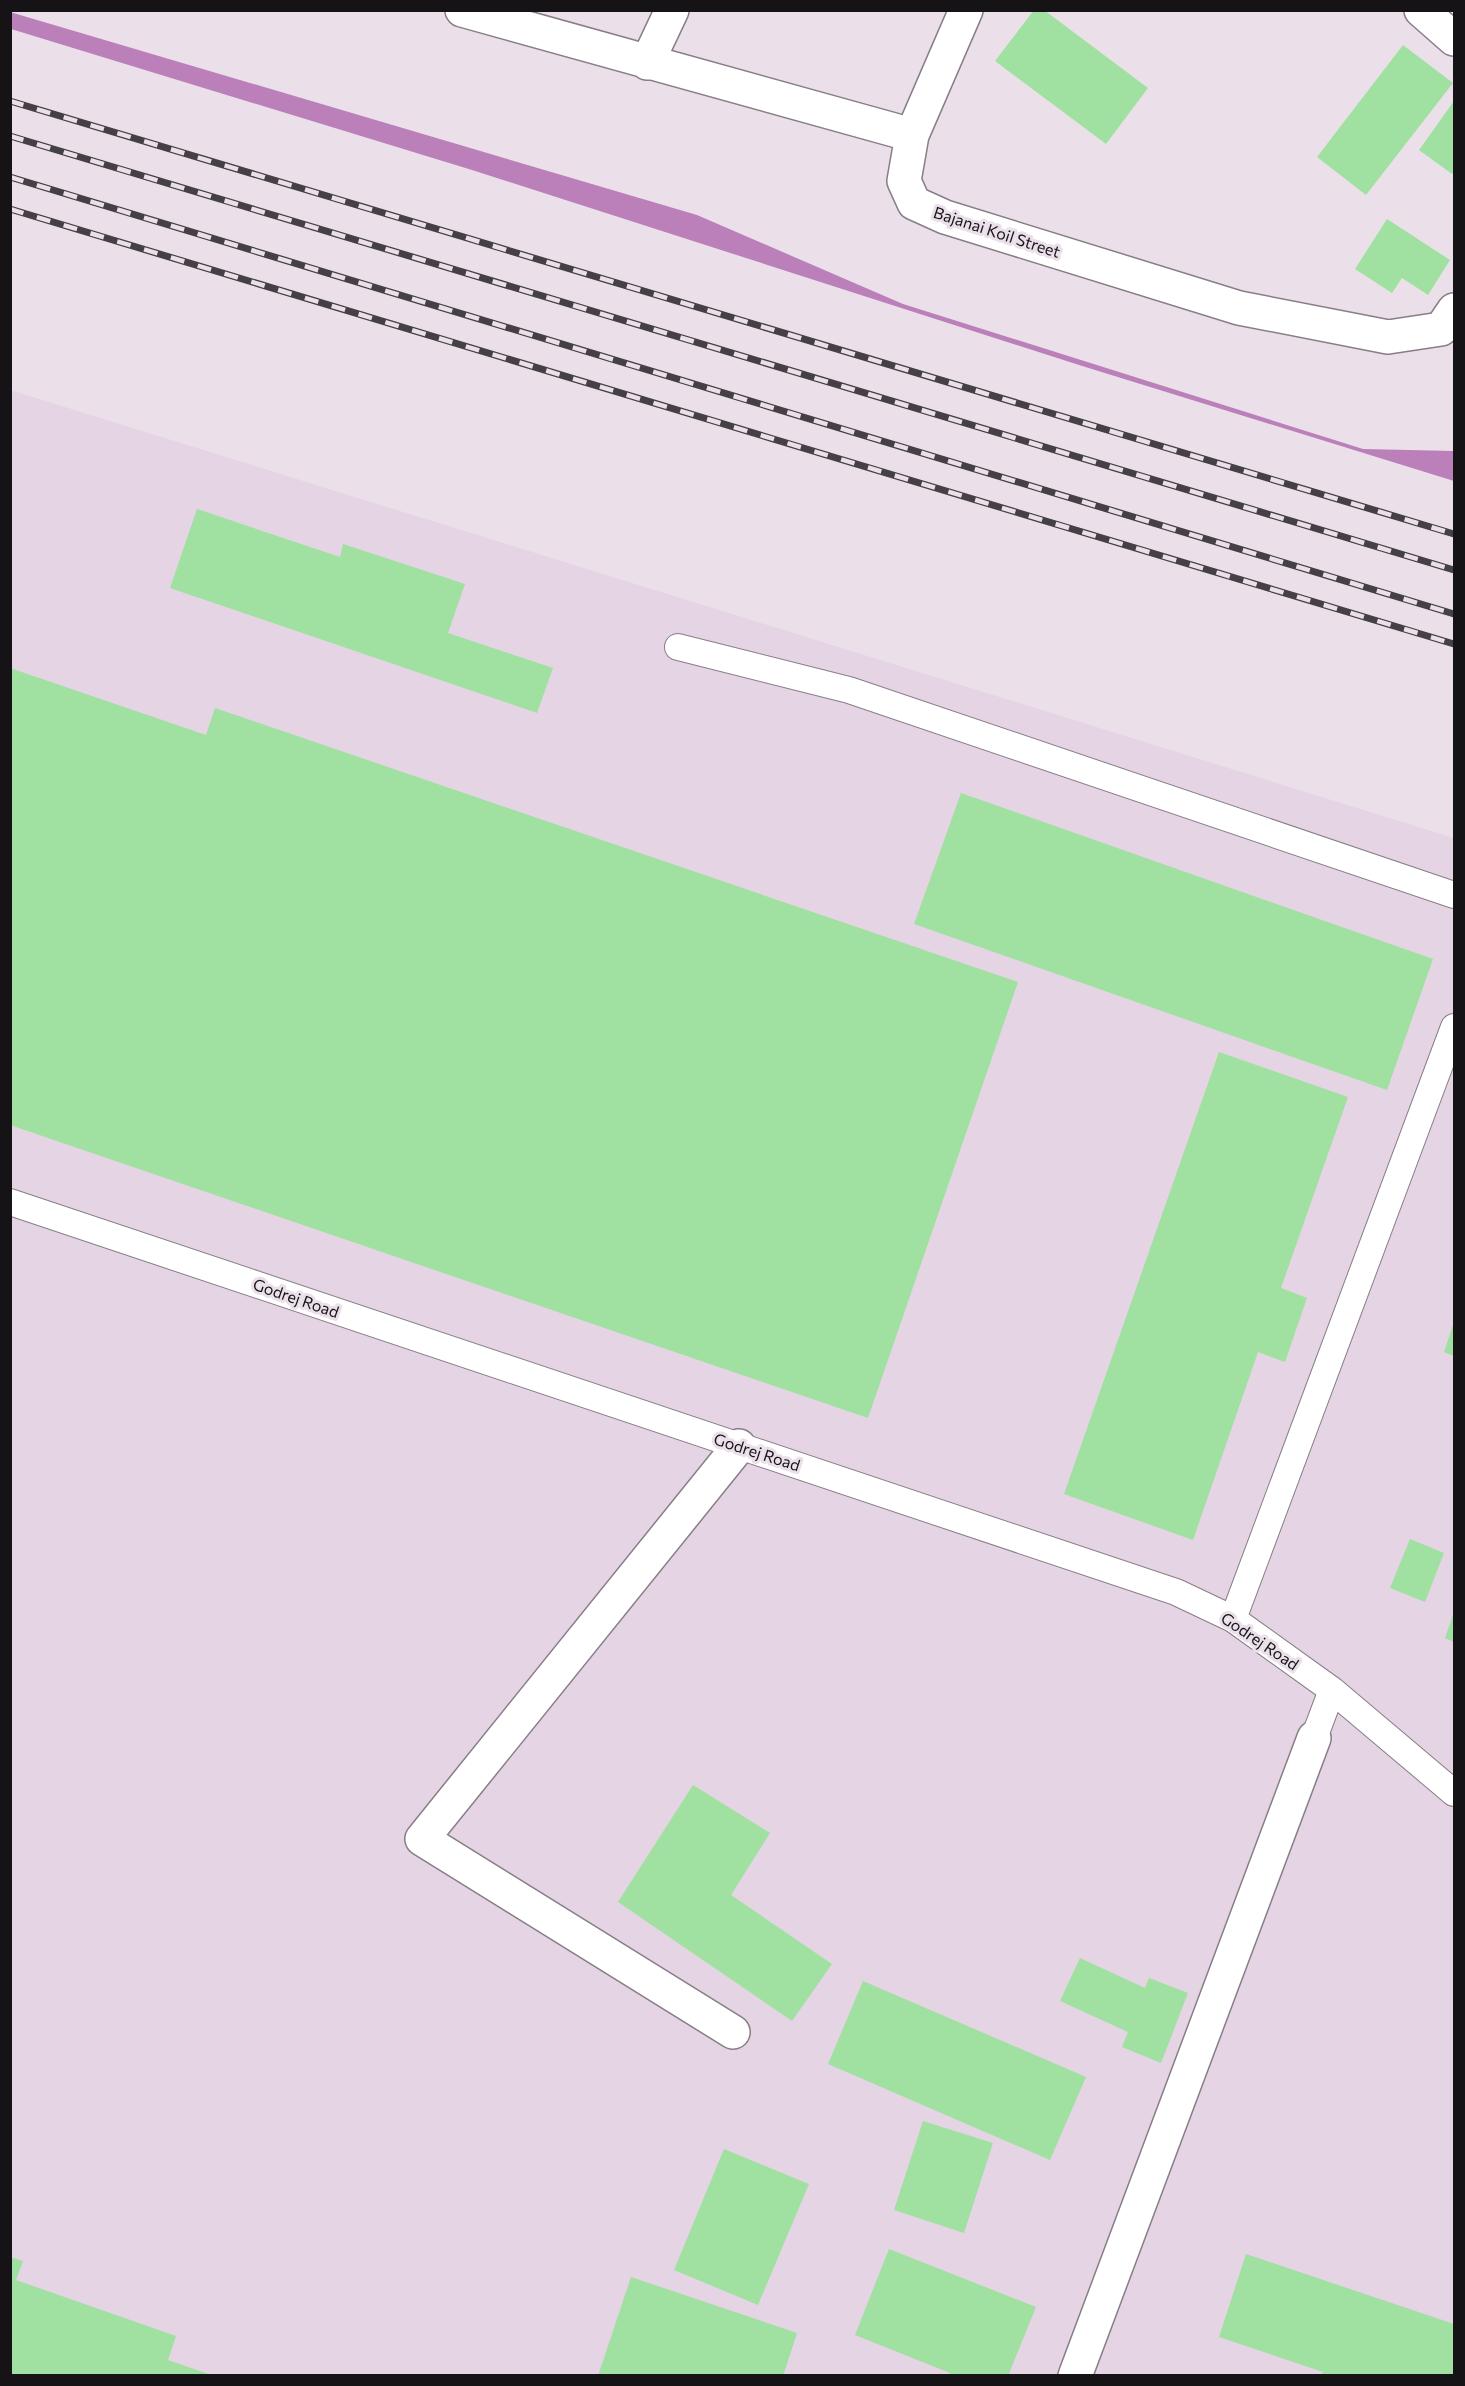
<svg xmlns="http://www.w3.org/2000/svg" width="1465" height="2386" font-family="Commissioner,sans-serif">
<rect width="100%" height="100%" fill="#ebe0ea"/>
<path fill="#e4d4e4" d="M 10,390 L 1454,838 L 1454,2375 L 11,2375 Z"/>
<path fill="#bb7fba" d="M 10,12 L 697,215 L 903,304 L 1363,449 L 1454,451 L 1454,481 L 1079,365 L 472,170 L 11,29 Z"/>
<path fill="#a0e0a1" d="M 1034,10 L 1044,10 L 1148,88 L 1106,144 L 995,61 Z
M 1403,45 L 1453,83 L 1366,195 L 1317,157 Z
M 1454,101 L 1454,171 L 1452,174 L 1419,150 Z
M 1387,219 L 1450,260 L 1428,295 L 1402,278 L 1392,293 L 1355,269 Z
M 197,509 L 340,557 L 343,544 L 465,584 L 448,633 L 553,668 L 537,713 L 170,588 Z
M 10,668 L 206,735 L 215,708 L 1018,982 L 868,1418 L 10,1125 Z
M 961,793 L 1433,959 L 1387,1090 L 914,924 Z
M 1219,1052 L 1348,1097 L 1281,1288 L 1307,1298 L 1285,1362 L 1258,1352 L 1193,1540 L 1064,1494 Z
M 1454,1322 L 1454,1356 L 1444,1352 Z
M 1410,1539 L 1444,1553 L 1425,1602 L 1390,1588 Z
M 1454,1612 L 1454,1642 L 1445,1638 Z
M 693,1785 L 770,1833 L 731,1895 L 832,1964 L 792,2021 L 618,1902 Z
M 1080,1958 L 1145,1988 L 1149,1978 L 1188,1993 L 1161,2063 L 1122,2047 L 1128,2032 L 1060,2001 Z
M 863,1981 L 1086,2077 L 1050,2160 L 828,2064 Z
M 923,2121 L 993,2143 L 964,2233 L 894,2210 Z
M 724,2149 L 809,2184 L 758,2305 L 674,2270 Z
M 889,2249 L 1036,2307 L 1008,2376 L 949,2376 L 950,2373 L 855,2335 Z
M 1246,2254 L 1454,2324 L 1454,2376 L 1321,2376 L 1323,2372 L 1219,2337 Z
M 10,2257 L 23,2261 L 16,2280 L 176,2336 L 168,2360 L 214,2376 L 10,2376 Z
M 631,2277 L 797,2333 L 783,2376 L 598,2376 Z"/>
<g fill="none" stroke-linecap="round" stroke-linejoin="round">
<g stroke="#877e87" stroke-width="28">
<path id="lane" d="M 678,647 L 849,690 L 1454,895
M 10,1202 L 1176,1592 L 1233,1619 L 1332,1690 L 1454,1793
M 1233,1619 L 1454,1027
M 1314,1738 L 1332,1690"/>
</g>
<g stroke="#877e87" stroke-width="36">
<path id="street" d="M 462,10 L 912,135 L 904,181 L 914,203 L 945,217 L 1239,308 L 1388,337 L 1441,329 L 1454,310
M 1421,10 L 1454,39
M 647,63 L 672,10
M 912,135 L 966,10
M 733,2032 L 422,1839 L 739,1446
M 1075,2376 L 1314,1738"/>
</g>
<use href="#lane" stroke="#fff" stroke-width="26"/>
<use href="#street" stroke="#fff" stroke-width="33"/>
<g stroke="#454045" stroke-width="7">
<path id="rail" d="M 10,101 L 1454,534
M 10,136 L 1454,570
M 10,177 L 1454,614
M 10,209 L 1454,644"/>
</g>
<use href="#rail" stroke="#ebe0ea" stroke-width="4.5" stroke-dasharray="14" stroke-linecap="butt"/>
</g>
<g text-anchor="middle" stroke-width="6" stroke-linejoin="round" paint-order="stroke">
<g font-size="16" fill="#161316" stroke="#ebe0ea">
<text transform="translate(997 232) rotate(18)" y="6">Bajanai Koil Street</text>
<text transform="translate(296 1298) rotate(19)" y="6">Godrej Road</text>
<text transform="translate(757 1452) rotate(18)" y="6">Godrej Road</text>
<text transform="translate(1260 1641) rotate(34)" y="6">Godrej Road</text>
</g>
</g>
<rect width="1465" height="2386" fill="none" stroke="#161316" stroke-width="24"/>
</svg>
